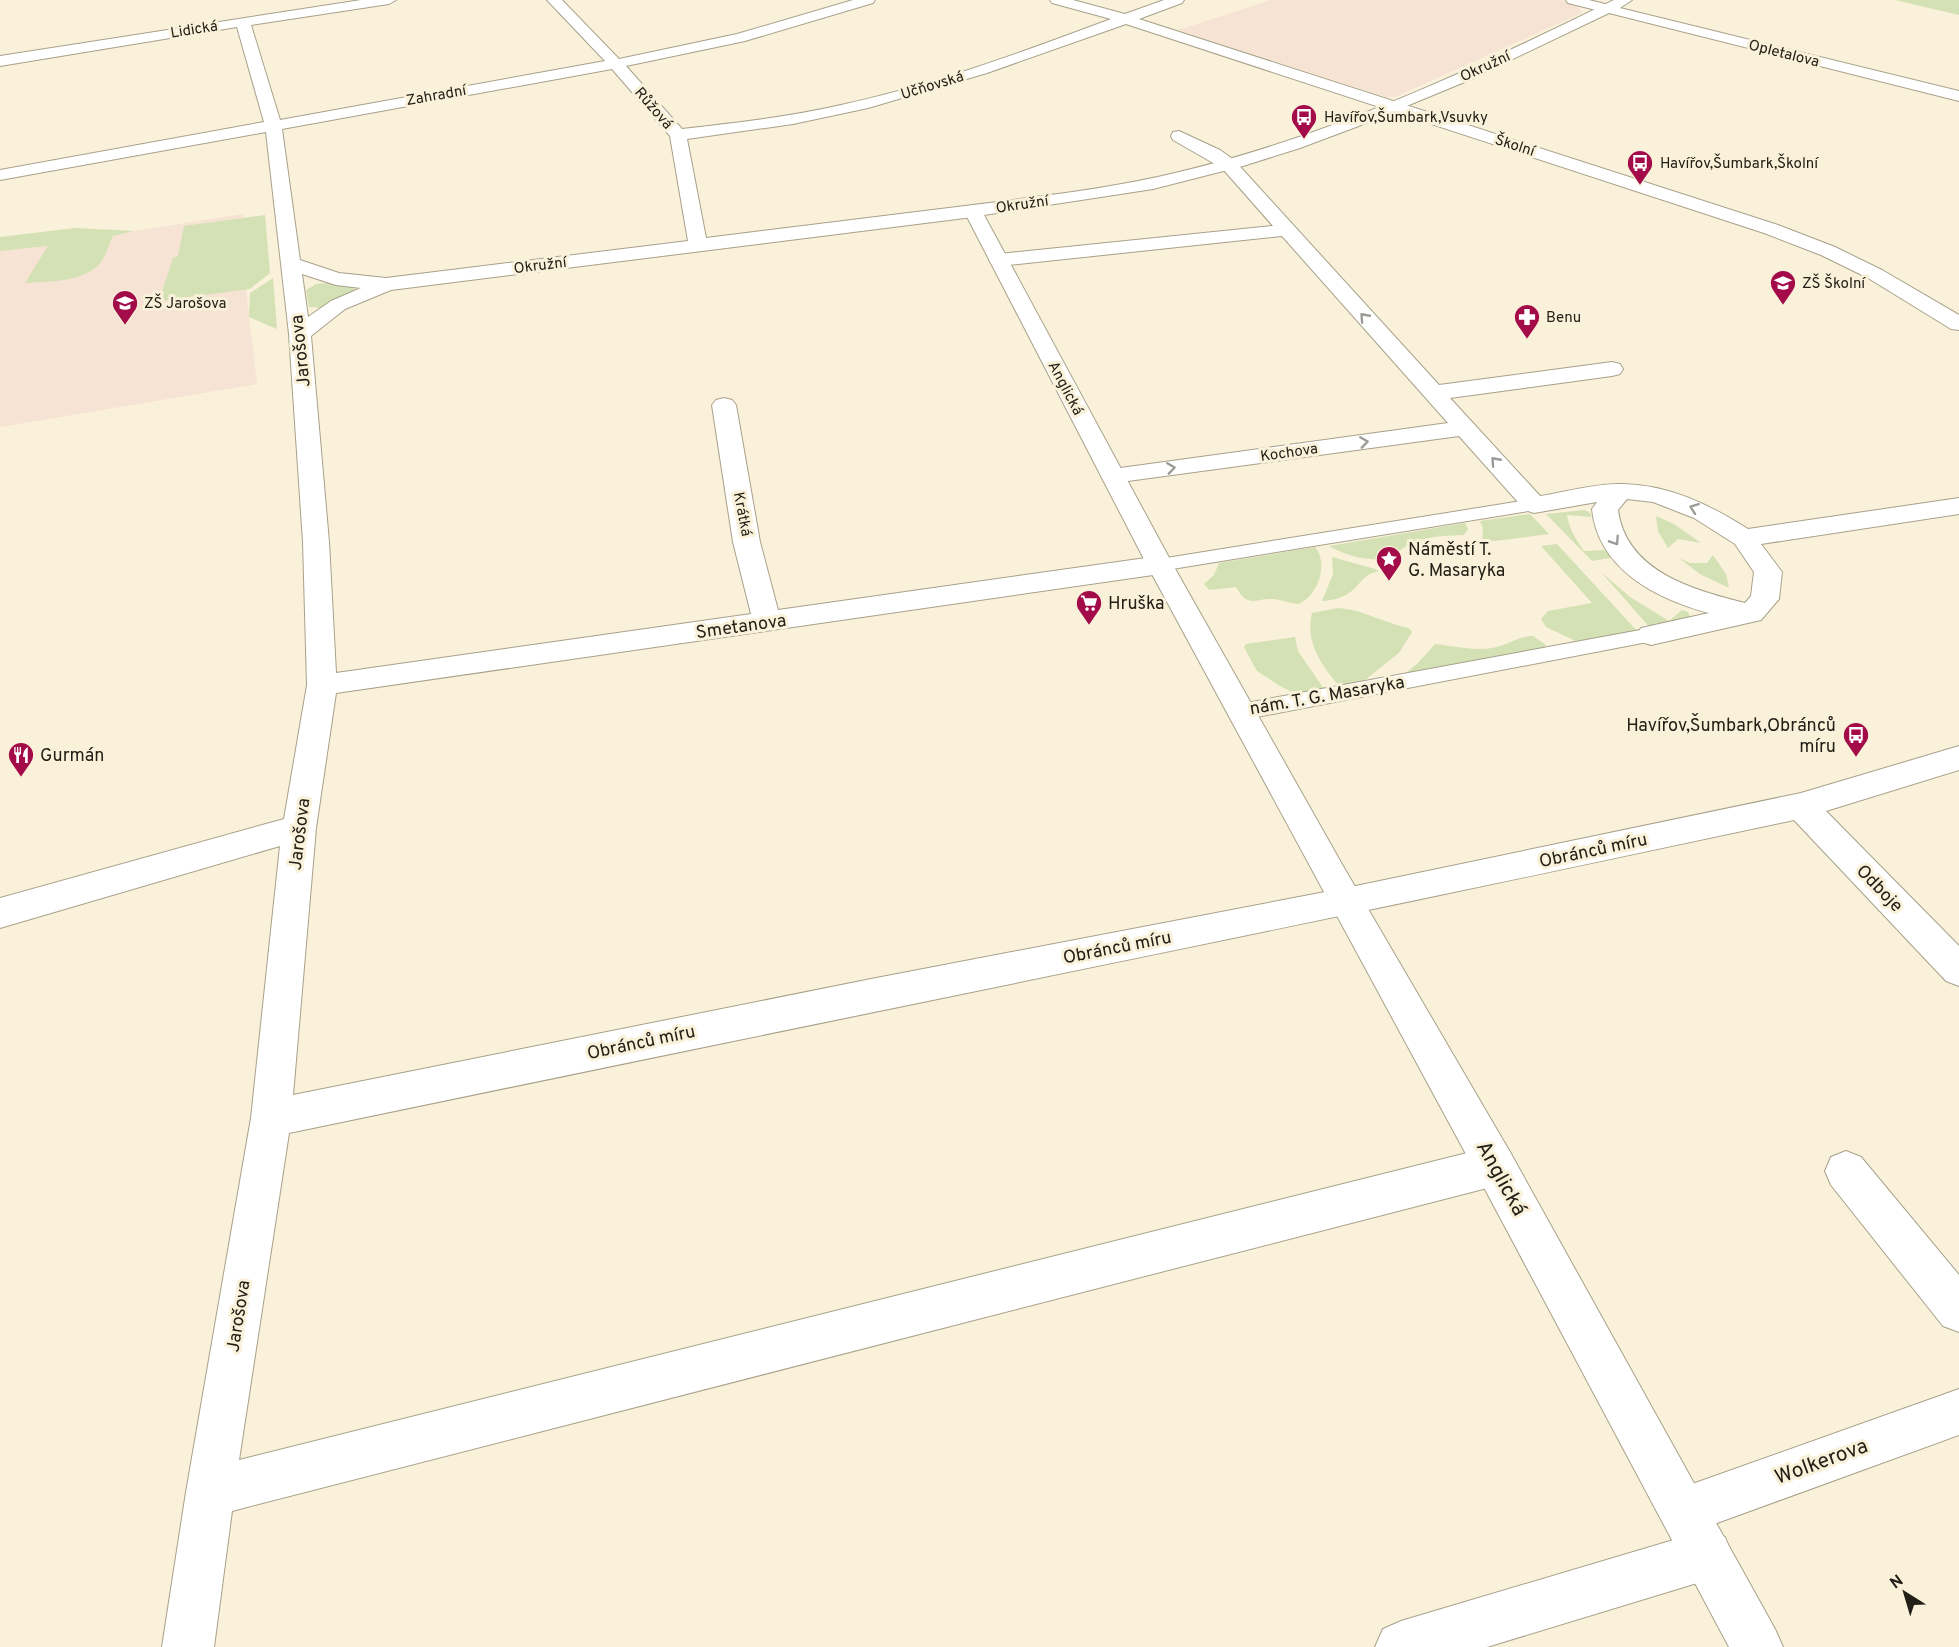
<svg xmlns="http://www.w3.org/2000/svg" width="1959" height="1647" font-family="Overpass,sans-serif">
<rect width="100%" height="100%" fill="#f9f1d9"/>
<path fill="#f7e3d4" d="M 1271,0 L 1562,0 L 1579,7 L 1582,13 L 1395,97 L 1386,97 L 1178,30 Z
M 243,214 L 246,289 L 257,384 L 0,427 L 0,251 L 49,246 L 101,262 L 113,236 L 134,231 Z"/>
<path fill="#d4e1b4" d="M 1895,0 L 1959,0 L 1959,15 Z
M 265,215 L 270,273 L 250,289 L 159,301 L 173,258 L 178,256 L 184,226 Z
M 75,228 L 134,231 L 113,236 C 109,244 106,255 101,262 C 84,283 49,281 25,283 L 48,246 L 0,251 L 0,237 Z
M 273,278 L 277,329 L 249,317 L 250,293 Z
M 327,283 L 354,288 L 355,293 L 323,308 L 309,307 L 306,290 L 316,284 Z
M 1585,510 L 1590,513 L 1592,517 L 1567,515 C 1569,529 1576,539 1584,551 L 1608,550 L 1616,557 L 1592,561 L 1546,514 Z
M 1530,514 L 1549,534 L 1486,542 L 1482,540 L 1483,529 L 1480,521 Z
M 1656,516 L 1674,524 L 1701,543 L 1678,539 L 1668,548 L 1658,531 Z
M 1465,523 L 1468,529 L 1464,535 C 1435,536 1410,537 1390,560 C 1367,560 1348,557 1329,546 Z
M 1557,544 L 1639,633 L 1580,643 L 1546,627 L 1541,619 L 1548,611 L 1592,603 L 1541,546 Z
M 1315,547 C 1329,563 1318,597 1298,604 C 1290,603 1282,600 1274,599 C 1254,598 1249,609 1236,587 L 1209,590 L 1204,584 L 1214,575 L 1219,563 Z
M 1713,555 L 1726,574 L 1729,588 L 1700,574 L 1679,558 L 1690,563 L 1707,563 Z
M 1332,557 L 1375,569 L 1379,571 C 1366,573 1363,580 1355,588 C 1348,596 1333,601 1322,601 L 1333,574 Z
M 1601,572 L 1630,597 L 1669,621 L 1682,610 L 1688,612 L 1690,617 L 1652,630 Z
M 1338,608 C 1365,610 1383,623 1409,628 L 1412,632 L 1399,653 L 1361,683 L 1340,687 C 1321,665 1305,642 1312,613 Z
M 1533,636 L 1546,645 L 1544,648 L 1402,676 L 1418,663 L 1435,644 C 1454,646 1473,651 1492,648 C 1508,645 1519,636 1533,636 Z
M 1295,637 L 1298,651 L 1324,689 L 1296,694 L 1280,686 L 1257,671 L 1244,647 L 1246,644 Z"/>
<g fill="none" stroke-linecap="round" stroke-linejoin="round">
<g stroke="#a8a18a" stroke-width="2">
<path id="pedestrian" d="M 1534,499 L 1541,501 L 1543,505 L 1541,509 L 1160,571 L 1153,569 L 1150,565 L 1153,561 L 1160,559 Z
M 1651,628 L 1658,630 L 1661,635 L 1658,640 L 1241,720 L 1233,718 L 1230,712 L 1233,706 L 1241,704 Z"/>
</g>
<g stroke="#a8a18a" stroke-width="2">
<path id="minor" d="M 361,0 L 396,0 L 389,4 L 251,25 L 280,120 L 605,61 L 547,0 L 562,0 L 619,59 L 737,34 L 853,0 L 875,0 L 873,3 L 745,41 L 626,66 L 682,129 C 735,123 788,117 841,105 C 933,85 1023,52 1111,19 L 1052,3 L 1050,0 L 1073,0 L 1125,14 L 1164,0 L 1184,0 L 1182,3 L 1139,19 L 1778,225 L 1835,247 L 1882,270 L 1959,315 L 1959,330 L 1951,329 L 1868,278 L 1821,255 L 1764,233 L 1126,24 L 987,73 L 868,108 L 793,124 L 687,139 L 706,238 L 973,205 L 980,207 L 982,211 L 980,215 L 973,217 L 391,290 L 345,309 L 311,336 L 329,542 L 336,673 L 751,614 L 733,542 L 712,405 L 716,400 L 724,398 L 732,400 L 736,405 L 760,542 L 778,610 L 1160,556 L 1170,559 L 1173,565 L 1170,571 L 1160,574 L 336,693 L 316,828 L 293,1095 L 871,979 L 1346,888 L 1801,793 L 1959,746 L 1959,770 L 1826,811 L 1959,946 L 1959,986 L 1946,981 L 1794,820 C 1293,928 790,1028 289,1133 L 239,1460 L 1495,1146 L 1510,1152 L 1516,1166 L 1510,1180 L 1495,1186 L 232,1511 L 214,1647 L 162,1647 L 186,1492 L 251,1118 L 280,846 L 0,928 L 0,898 L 284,819 L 307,685 L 303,542 L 289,334 L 266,132 L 0,180 L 0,170 L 264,122 L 237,27 L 0,66 L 0,56 ZM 612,69 L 670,136 L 688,241 L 386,278 L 339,273 L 300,260 L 282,129 ZM 302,274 L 336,285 L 361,288 L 331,301 L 308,317 Z
M 1566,0 L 1589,0 L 1613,6 L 1615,9 L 1608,13 L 1568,3 Z
M 1179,131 L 1220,150 L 1234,160 L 1439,385 L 1612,362 L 1620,364 L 1623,369 L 1620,374 L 1612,376 L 1450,398 L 1540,496 C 1565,492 1598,483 1623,484 C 1670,485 1710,505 1748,529 L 1959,498 L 1959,514 L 1761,544 L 1782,572 L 1779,599 L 1761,620 L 1651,645 L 1641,642 L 1637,635 L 1641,628 L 1709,613 C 1656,599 1598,569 1592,509 L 1597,502 L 1534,513 L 1525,510 L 1459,436 L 1113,483 L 1104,481 L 1101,476 L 1104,471 L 1113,469 L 1448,423 L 1282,236 L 999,266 L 992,264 L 989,260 L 992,256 L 999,254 L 1273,226 L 1222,168 L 1173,140 L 1171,136 L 1173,132 ZM 1627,499 L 1653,502 L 1694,518 L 1735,544 L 1754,572 L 1751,596 L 1745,603 C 1694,590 1626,572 1618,510 Z
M 1846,1151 L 1861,1157 L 1959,1275 L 1959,1332 L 1943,1326 L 1831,1185 L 1825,1171 L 1831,1157 Z
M 1959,1389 L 1959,1435 L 1684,1535 L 1667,1527 L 1659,1510 L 1667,1493 Z
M 1707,1530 L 1725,1537 L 1732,1555 L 1725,1573 L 1707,1580 L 1487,1647 L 1375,1647 L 1383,1629 L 1401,1621 Z"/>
</g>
<g stroke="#a8a18a" stroke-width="2">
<path id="tertiary" d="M 1614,0 L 1632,0 L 1620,8 L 1959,91 L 1959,101 L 1609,13 L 1467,81 L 1356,127 L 1300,148 L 1243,166 L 1153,189 L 984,215 L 1173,565 L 1343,866 L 1510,1152 L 1775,1629 L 1783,1647 L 1729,1647 L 1480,1180 L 1147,565 L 964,211 L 966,207 L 973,205 C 1040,196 1109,189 1175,173 C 1329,137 1473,69 1614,0 Z"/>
</g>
<use href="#pedestrian" fill="#fff" fill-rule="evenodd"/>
<use href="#minor" fill="#fff" fill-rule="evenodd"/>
<use href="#tertiary" fill="#fff" fill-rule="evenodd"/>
</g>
<defs><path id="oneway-chevron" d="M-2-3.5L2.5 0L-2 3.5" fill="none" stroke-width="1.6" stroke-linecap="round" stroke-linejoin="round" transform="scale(1.5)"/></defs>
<g stroke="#9c9b97">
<use href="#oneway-chevron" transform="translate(1364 317) rotate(-132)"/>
<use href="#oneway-chevron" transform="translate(1364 442) rotate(-8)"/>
<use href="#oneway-chevron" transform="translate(1495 461) rotate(-132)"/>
<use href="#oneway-chevron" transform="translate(1171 468) rotate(-8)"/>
<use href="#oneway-chevron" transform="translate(1694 508) rotate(-160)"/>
<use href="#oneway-chevron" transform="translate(1615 541) rotate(57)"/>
</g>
<defs>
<g id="bus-pin" transform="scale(1.35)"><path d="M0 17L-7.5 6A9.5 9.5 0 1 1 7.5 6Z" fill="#a30b49" stroke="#f9f1d9"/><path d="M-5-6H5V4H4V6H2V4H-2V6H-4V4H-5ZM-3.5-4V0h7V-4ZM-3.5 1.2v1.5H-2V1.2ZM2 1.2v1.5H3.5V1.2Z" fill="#fff"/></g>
<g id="school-pin" transform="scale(1.35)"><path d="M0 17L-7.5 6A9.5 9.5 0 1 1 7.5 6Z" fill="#a30b49" stroke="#f9f1d9"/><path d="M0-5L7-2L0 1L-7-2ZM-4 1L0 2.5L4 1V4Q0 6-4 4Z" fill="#fff"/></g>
<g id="pharmacy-pin" transform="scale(1.35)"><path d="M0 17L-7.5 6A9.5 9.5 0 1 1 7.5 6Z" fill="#a30b49" stroke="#f9f1d9"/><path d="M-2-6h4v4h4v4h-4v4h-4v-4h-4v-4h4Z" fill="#fff"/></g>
<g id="sight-pin" transform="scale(1.35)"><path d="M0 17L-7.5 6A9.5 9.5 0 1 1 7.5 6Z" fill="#a30b49" stroke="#f9f1d9"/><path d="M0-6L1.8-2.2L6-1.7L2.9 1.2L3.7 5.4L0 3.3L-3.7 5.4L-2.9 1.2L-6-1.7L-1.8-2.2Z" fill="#fff"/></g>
<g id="supermarket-pin" transform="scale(1.35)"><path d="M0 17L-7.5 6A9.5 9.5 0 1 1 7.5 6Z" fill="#a30b49" stroke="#f9f1d9"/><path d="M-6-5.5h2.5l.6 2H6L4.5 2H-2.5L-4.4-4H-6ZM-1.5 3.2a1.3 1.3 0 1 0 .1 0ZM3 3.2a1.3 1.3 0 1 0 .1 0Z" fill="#fff"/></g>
<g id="restaurant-pin" transform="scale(1.35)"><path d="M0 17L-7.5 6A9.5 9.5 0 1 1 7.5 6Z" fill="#a30b49" stroke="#f9f1d9"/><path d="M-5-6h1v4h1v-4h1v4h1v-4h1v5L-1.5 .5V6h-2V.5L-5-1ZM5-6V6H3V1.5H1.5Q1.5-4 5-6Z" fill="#fff"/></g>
</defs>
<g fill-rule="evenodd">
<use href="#bus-pin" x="1304" y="117"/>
<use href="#bus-pin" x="1640" y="163"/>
<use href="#school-pin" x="1783" y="283"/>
<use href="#school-pin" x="125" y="303"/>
<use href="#pharmacy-pin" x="1527" y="317"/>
<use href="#sight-pin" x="1389" y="559"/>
<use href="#supermarket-pin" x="1089" y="603"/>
<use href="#bus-pin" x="1856" y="735"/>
<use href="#restaurant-pin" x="21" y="755"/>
</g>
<g text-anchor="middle" stroke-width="6" stroke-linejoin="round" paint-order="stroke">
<g font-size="15" fill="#232017" stroke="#f9f1d9">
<text transform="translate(194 29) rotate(-9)" y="5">Lidická</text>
<text transform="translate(1784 53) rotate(14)" y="5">Opletalova</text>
<text transform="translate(1485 66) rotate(-25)" y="5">Okružní</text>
<text transform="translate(932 85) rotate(-17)" y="5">Učňovská</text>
<text transform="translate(436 95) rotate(-10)" y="5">Zahradní</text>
<text transform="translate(654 108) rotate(49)" y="5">Růžová</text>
<text transform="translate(1515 145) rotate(18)" y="5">Školní</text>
<text transform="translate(1022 204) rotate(-8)" y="5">Okružní</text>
<text transform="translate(540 265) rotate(-7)" y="5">Okružní</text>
<text transform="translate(1066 388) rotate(62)" y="5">Anglická</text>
<text transform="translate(1289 452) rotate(-8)" y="5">Kochova</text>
<text transform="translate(743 514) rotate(79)" y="5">Krátká</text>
</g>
<g font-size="15" fill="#232017" stroke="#f9f1d9" text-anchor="start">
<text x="1324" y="122">Havířov,Šumbark,Vsuvky</text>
<text x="1660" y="168">Havířov,Šumbark,Školní</text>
<text x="1802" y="288">ZŠ Školní</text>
<text x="144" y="308">ZŠ Jarošova</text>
<text x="1546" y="322">Benu</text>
</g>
<g font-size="18" fill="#232017" stroke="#f9f1d9">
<text transform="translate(300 351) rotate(-96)" y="6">Jarošova</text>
<text transform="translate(741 626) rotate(-8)" y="6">Smetanova</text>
<text transform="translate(1327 695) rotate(-10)" y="6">nám. T. G. Masaryka</text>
<text transform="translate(299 834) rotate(-83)" y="6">Jarošova</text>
<text transform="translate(1593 850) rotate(-12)" y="6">Obránců míru</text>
<text transform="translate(1880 888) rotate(46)" y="6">Odboje</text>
<text transform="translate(1117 947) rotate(-11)" y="6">Obránců míru</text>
<text transform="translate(641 1042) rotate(-12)" y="6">Obránců míru</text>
<text transform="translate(238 1316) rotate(-81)" y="6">Jarošova</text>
</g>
<g font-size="18" fill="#232017" stroke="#f9f1d9" text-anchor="start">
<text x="1408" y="555">Náměstí T.<tspan x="1408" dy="21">G. Masaryka</tspan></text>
<text x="1108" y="609">Hruška</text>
<text x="1836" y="731" text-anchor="end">Havířov,Šumbark,Obránců<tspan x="1836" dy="21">míru</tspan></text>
<text x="40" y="761">Gurmán</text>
</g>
<g font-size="21" fill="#232017" stroke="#f9f1d9">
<text transform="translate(1502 1178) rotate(61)" y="7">Anglická</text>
<text transform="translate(1821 1461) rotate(-20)" y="7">Wolkerova</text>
</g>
</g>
<g transform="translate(1905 1593) rotate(323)" stroke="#f9f1d9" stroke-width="4.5" paint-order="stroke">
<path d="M0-4.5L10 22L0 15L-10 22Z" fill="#232017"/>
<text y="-9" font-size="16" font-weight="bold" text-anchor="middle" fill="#232017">N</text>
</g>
</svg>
